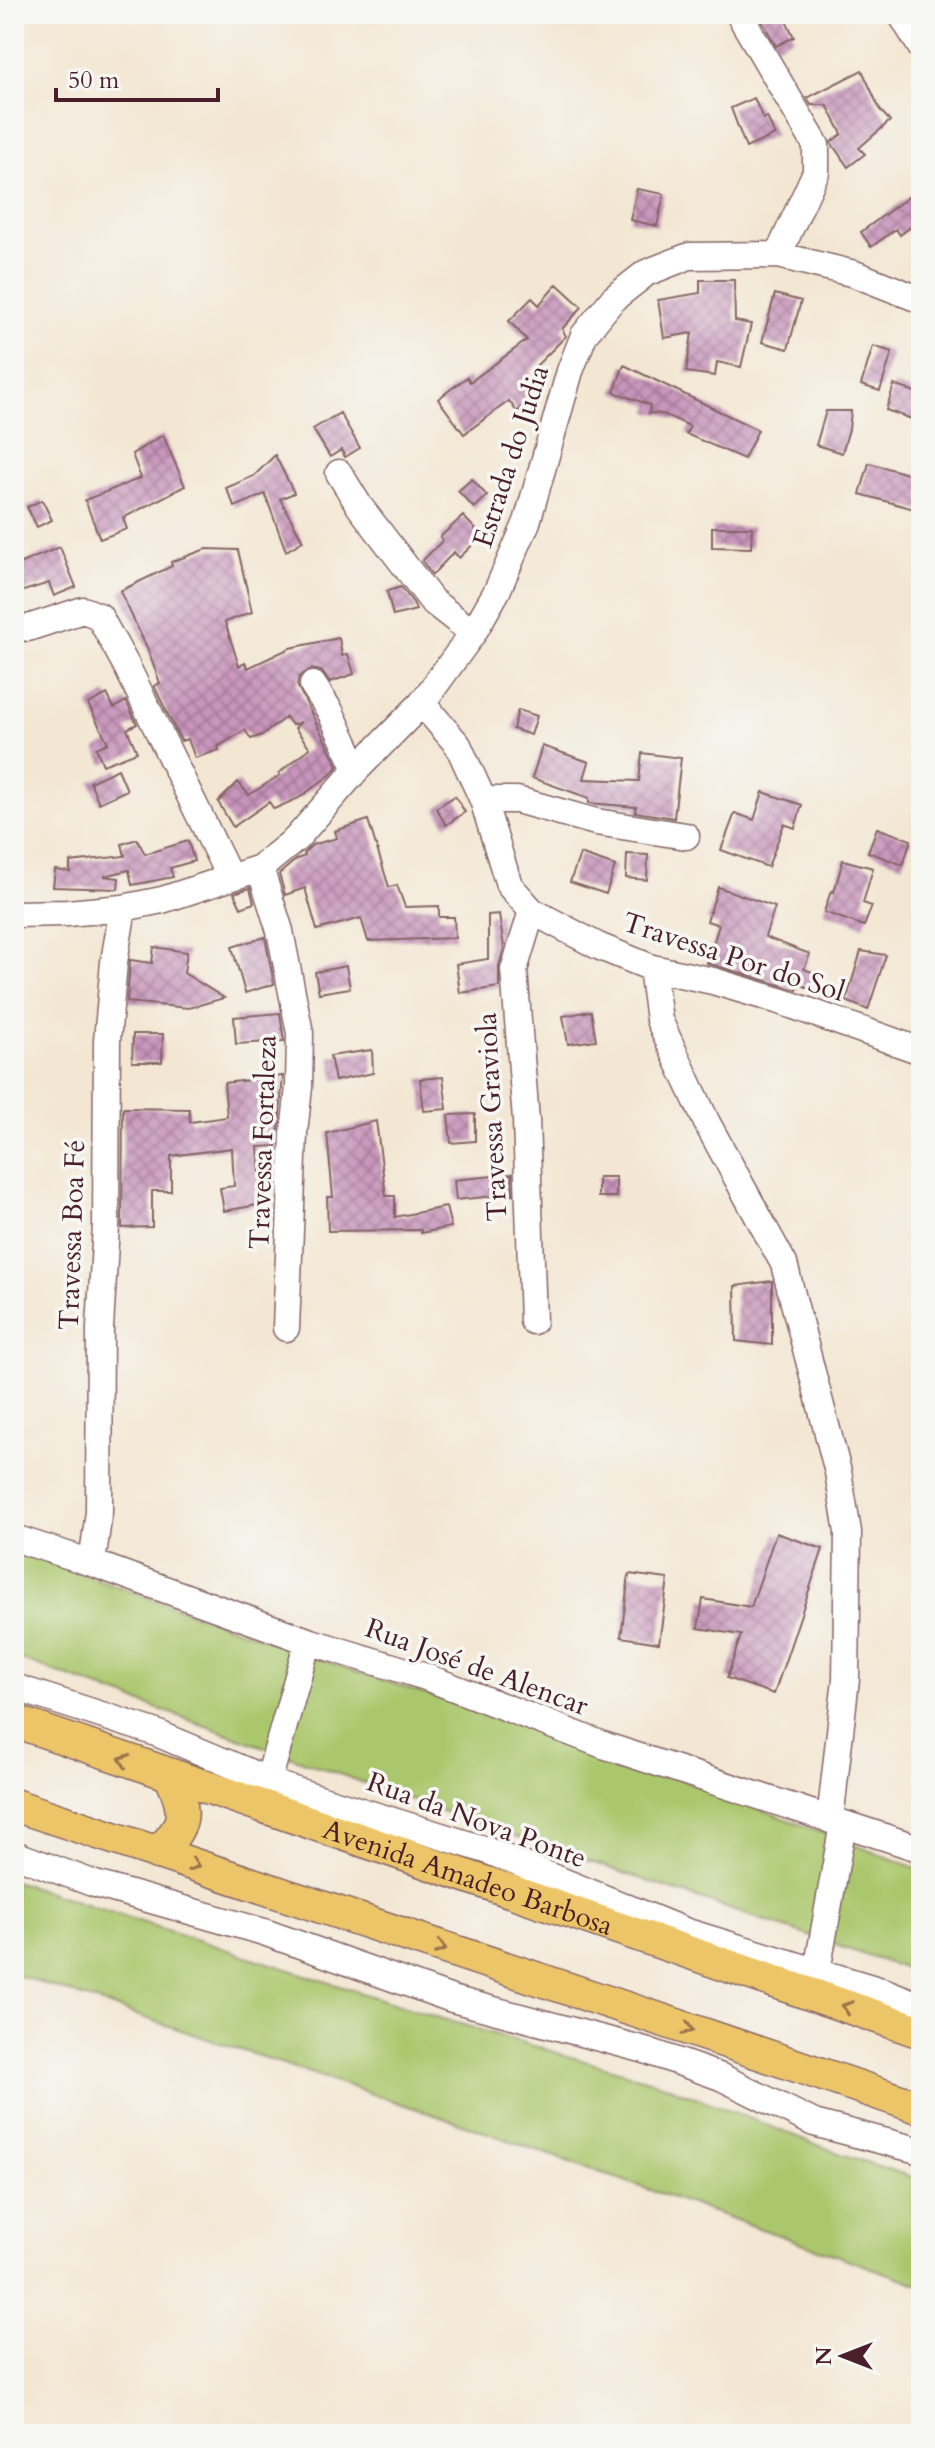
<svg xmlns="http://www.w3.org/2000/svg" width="935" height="2448" font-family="Cardo,serif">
<defs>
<pattern id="building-cross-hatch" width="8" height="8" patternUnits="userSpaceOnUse" patternTransform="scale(2)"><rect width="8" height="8" fill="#c895bb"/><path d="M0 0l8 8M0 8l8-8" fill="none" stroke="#a47998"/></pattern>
</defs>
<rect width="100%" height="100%" fill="#f6f6f2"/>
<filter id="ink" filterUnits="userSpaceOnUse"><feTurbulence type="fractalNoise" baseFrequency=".0125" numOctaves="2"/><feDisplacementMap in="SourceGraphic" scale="16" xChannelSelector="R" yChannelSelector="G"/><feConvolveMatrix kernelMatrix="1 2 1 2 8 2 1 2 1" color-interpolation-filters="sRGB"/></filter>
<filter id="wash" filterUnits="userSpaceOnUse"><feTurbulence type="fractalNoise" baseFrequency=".006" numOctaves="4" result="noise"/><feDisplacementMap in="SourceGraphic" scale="32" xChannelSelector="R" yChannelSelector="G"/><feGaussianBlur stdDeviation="1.8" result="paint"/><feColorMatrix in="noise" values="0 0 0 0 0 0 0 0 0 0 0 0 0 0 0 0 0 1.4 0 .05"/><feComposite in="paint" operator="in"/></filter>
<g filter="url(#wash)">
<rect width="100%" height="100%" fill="#f3e7d3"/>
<path fill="#abc76d" stroke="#7a734c" stroke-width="2" d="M 14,1549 L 342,1667 L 649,1767 L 921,1870 L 921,1974 L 459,1817 L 14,1657 Z
M 14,1881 L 433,2016 L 662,2084 L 841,2154 L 921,2180 L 921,2285 L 468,2126 L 14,1974 Z"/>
<g id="blocks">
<path fill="url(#building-cross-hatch)" d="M 758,14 L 783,14 L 794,37 L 776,46 Z
M 862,70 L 880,110 L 890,121 L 859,148 L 865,154 L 848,167 L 832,144 L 831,142 L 842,134 L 827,105 L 811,105 L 807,98 Z
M 754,98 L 763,119 L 767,117 L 775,135 L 746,148 L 731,108 Z
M 637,189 L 664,194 L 657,226 L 630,220 Z
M 911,195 L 921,209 L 921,219 L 900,235 L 896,229 L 871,247 L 861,232 Z
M 700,280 L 734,280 L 735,321 L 751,324 L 741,367 L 717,362 L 715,376 L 686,372 L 692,333 L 664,338 L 658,300 L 700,293 Z
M 557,284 L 582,307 L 562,329 L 566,336 L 530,372 L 540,391 L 517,412 L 509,401 L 464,434 L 438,399 L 467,377 L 470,382 L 527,340 L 509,321 L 532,298 L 539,305 Z
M 775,294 L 801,301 L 788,349 L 762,342 Z
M 873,346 L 892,352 L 880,391 L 861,385 Z
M 624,365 L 758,430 L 744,459 L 686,434 L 690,426 L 663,414 L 649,413 L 650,405 L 614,392 Z
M 894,385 L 921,394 L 921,422 L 886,410 Z
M 826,411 L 851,411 L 849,429 L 842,453 L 816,445 Z
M 340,413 L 360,448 L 345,457 L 341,450 L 330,457 L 313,429 Z
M 163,435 L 185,486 L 123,518 L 127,529 L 100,539 L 85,500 L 141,478 L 132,454 Z
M 275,455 L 294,493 L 280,499 L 303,541 L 286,551 L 265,494 L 235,507 L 226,488 L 254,476 Z
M 869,463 L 908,474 L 921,475 L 921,511 L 860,494 Z
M 472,479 L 487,496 L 474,508 L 458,491 Z
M 42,500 L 52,520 L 37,527 L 27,507 Z
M 463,516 L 482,536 L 459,558 L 454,552 L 432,575 L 422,561 L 443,540 L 440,537 Z
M 712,527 L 752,527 L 751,548 L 712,547 Z
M 60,547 L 76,587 L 54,596 L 49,583 L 14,594 L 14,566 Z
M 206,549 L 238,550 L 252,612 L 225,622 L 239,666 L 245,662 L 248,668 L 290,648 L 339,638 L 342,656 L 348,654 L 354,674 L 330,682 L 321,671 L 311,669 L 299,677 L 297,685 L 338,766 L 330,775 L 299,798 L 274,809 L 269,802 L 233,827 L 218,802 L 238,782 L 249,795 L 280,775 L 279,773 L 310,748 L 295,728 L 301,722 L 292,725 L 286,717 L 262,735 L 251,739 L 245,730 L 218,747 L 219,750 L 195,758 L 188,739 L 181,741 L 154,686 L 160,683 L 147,648 L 120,591 L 172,566 L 171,562 Z
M 401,587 L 414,604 L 416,610 L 393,616 L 387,591 Z
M 107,694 L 114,708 L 126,701 L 137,724 L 127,729 L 137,752 L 103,765 L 96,748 L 108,743 L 88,704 Z
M 518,710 L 537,716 L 531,735 L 513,729 Z
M 542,746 L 589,762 L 584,779 L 639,781 L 642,753 L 681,758 L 674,818 L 635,812 L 636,807 L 589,803 L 589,798 L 532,778 Z
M 118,769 L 127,790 L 99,803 L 90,782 Z
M 763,792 L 802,805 L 795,828 L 784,824 L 768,867 L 721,850 L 735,813 L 754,820 Z
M 455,796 L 465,812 L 446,825 L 436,808 Z
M 368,820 L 389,887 L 397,885 L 405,907 L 439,906 L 439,917 L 454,917 L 455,938 L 368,941 L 361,918 L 317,930 L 305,888 L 285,895 L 279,874 L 297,859 L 305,856 L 304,853 L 312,845 L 337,838 L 335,831 Z
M 877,828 L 911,840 L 903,865 L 868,852 Z
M 137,839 L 145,854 L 188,841 L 194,861 L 170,868 L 173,877 L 132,885 L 129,870 L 104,876 L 119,878 L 118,889 L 53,887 L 55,870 L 70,872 L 70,862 L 125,856 L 122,844 Z
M 580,854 L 615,866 L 606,894 L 570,882 Z
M 627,854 L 648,855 L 647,880 L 626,878 Z
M 843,860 L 873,868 L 863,903 L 872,906 L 864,926 L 824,912 L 831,891 L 834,892 Z
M 718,887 L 775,907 L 765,937 L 810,954 L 804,969 L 815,973 L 809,988 L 799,984 L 797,990 L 707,963 L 719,925 L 707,921 Z
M 250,888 L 254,903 L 241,908 L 234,893 Z
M 499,914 L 504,948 L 499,966 L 499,987 L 460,993 L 456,964 L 488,959 L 488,915 Z
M 265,937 L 274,984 L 245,993 L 232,947 Z
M 154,947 L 187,952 L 184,973 L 224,998 L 189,1008 L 127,1002 L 130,960 L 152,963 Z
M 861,951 L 886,955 L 868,1010 L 846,1001 Z
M 346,966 L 350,988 L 319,993 L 315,972 Z
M 591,1011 L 596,1040 L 568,1044 L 563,1016 Z
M 280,1013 L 284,1041 L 236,1044 L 234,1017 Z
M 133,1034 L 163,1034 L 162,1062 L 132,1062 Z
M 372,1050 L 373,1073 L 335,1081 L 330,1056 Z
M 283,1076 L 277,1146 L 258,1147 L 263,1204 L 224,1211 L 220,1188 L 234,1186 L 232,1148 L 171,1156 L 171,1191 L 152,1191 L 152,1227 L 122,1228 L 123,1108 L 189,1109 L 190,1122 L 227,1117 L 224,1083 Z
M 443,1077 L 447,1109 L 424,1111 L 420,1079 Z
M 475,1114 L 475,1141 L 451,1143 L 448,1115 Z
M 376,1121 L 386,1196 L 395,1196 L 395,1217 L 446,1207 L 451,1227 L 421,1233 L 421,1230 L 328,1231 L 327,1197 L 333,1197 L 327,1133 Z
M 512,1174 L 513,1194 L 456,1200 L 454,1180 Z
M 598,1177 L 616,1177 L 616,1197 L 598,1197 Z
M 772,1281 L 772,1345 L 736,1341 L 735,1286 Z
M 776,1533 L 823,1549 L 774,1694 L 727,1678 L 741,1635 L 698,1628 L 703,1599 L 751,1607 Z
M 629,1574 L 668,1579 L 659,1643 L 621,1637 Z"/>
</g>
</g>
<g filter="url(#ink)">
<use href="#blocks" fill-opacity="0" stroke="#856566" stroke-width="2"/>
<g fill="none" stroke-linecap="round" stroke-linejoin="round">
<g stroke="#856566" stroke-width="29">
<path id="minor" d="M 739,14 L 816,145 L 816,172 L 778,255
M 901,14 L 921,47
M 339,473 L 360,507 L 432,601 L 473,633
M 28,628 L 83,610 L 99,616 L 126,665 L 230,878
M 313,685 L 330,711 L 357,769
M 422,703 L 458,745 L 483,800 L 509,885 L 532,911 L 598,946 L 652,968 L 713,981 L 783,1002 L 921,1051
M 483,800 L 517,800 L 596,822 L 686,836
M 260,868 L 280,931 L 300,1033 L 299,1087 L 294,1133 L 286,1328
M 532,911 L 514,970 L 526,1120 L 533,1321
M 14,914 L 67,913 L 123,908 L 162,900 L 260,868 L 296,839 L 357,769 L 422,703 L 473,633 L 497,591 L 527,522 L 570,371 L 584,335 L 613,299 L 646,273 L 689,256 L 778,255 L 855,274 L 921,300
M 652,968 L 659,1020 L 707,1123 L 784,1264 L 838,1472 L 848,1532 L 846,1679 L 830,1820
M 14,1538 L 92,1563 L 308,1641 L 426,1677 L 606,1746 L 921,1849
M 92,1563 L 99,1512 L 100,1328 L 106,1226 L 107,1041 L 114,962 L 123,908
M 14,1687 L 154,1732 L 284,1787 L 486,1850 L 687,1932 L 888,1993 L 921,2006
M 264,1796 L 308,1641
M 14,1854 L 95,1884 L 264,1932 L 452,1999 L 645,2050 L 721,2077 L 814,2123 L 921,2151
M 814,1988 L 843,1824"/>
</g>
<g stroke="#856566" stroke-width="35">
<g id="major">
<path id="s1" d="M 14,1721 L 921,2032"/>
<path d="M 14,1805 L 641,2013 L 921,2108"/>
<path d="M 157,1853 C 188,1824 187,1812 170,1775"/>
</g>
</g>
<use href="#minor" stroke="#fff" stroke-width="26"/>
<use href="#major" stroke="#edc569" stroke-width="32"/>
</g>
<defs><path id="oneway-chevron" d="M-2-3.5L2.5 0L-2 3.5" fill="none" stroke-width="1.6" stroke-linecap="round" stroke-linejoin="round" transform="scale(2)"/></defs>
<g stroke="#9c724a">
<use href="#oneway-chevron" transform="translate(124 1760) rotate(-161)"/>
<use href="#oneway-chevron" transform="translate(194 1865) rotate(19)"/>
<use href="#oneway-chevron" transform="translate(441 1948) rotate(19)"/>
<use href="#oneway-chevron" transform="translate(847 2007) rotate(-161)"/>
<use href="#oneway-chevron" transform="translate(688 2029) rotate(19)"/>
</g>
</g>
<g text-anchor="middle" stroke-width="7" stroke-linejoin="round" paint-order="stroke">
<g font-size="28" fill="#4a1f2b" stroke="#f6f6f2">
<text transform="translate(510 456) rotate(-72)" y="10">Estrada do Judia</text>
<text transform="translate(734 956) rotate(18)" y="10">Travessa Por do Sol</text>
<text transform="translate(491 1117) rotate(-93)" y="10">Travessa Graviola</text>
<text transform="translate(262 1142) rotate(-88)" y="10">Travessa Fortaleza</text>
<text transform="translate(71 1235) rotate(-88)" y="10">Travessa Boa Fé</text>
<text transform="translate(477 1666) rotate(20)" y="10">Rua José de Alencar</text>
<text transform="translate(477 1819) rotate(20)" y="10">Rua da Nova Ponte</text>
<text dy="10" stroke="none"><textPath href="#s1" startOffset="480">Avenida Amadeo Barbosa</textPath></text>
</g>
</g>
<rect width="935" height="2448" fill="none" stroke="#f6f6f2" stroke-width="48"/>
<g transform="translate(843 2356) rotate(270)" stroke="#f6f6f2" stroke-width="6" paint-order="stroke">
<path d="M0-6L14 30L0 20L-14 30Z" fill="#4a1f2b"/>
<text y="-12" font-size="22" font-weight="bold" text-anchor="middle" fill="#4a1f2b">N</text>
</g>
<path d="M56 88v12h162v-12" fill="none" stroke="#4a1f2b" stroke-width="4"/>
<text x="68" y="88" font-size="24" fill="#4a1f2b" stroke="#f6f6f2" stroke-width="6" paint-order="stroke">50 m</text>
</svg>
